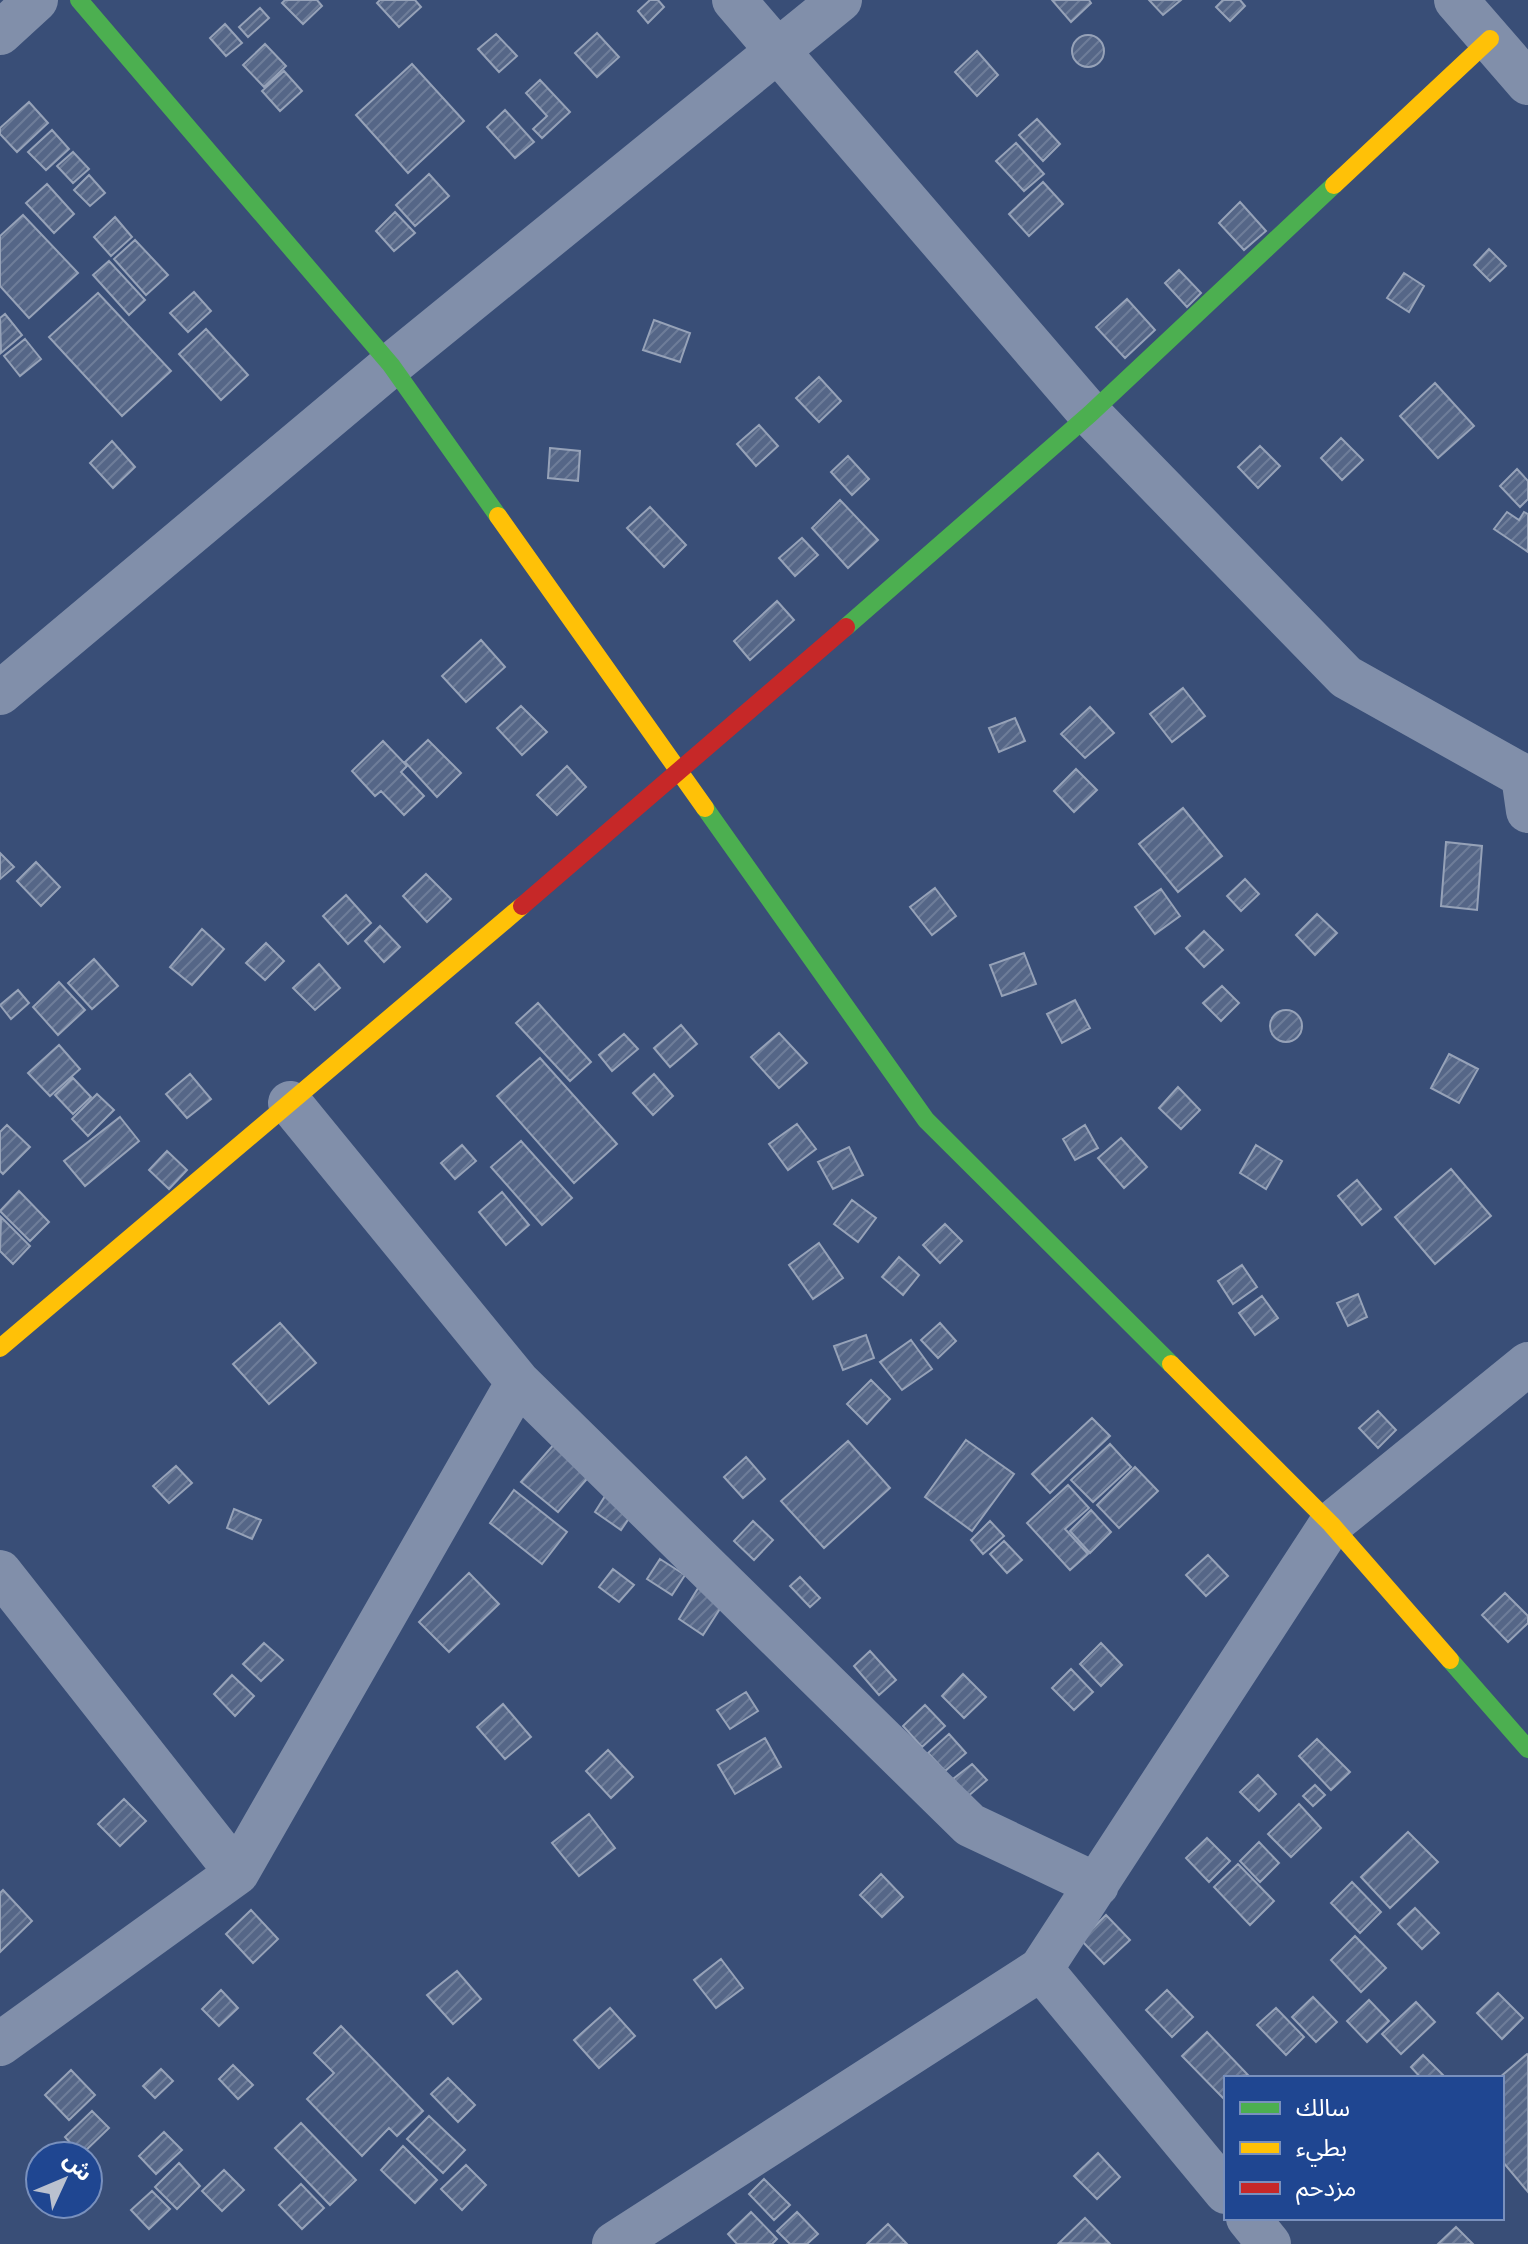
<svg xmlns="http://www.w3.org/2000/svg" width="1528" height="2244" font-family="Lato,'Noto Sans Arabic',sans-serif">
<defs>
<pattern id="building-hatch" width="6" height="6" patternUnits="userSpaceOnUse" patternTransform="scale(2)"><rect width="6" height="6" fill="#556687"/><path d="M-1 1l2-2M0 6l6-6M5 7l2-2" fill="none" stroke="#6e7d99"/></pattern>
</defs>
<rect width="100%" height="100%" fill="#394e77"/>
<path fill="url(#building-hatch)" stroke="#96a2b8" stroke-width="2" d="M 285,0 L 317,0 L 322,6 L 303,24 L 282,3 Z
M 380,0 L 415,0 L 421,7 L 399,27 L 377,3 Z
M 650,0 L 658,0 L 664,7 L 648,23 L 638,11 Z
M 1052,0 L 1089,0 L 1091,3 L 1071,22 Z
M 1149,0 L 1181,0 L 1163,15 Z
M 1223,0 L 1240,0 L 1245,6 L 1230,21 L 1216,7 Z
M 260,8 L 269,18 L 248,37 L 239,27 Z
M 225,24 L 242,43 L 226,56 L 210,38 Z
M 597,33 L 619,57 L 597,77 L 575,53 Z
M 496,34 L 517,56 L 499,72 L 478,49 Z
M1072 51a16 16 0 1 1 32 0a16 16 0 1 1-32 0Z
M 265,44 L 286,66 L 264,87 L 243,65 Z
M 977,51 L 998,75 L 977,96 L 955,72 Z
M 412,64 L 464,121 L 408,173 L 356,115 Z
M 284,71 L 302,91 L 280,111 L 262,91 Z
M 540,80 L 570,112 L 542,138 L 533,129 L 547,116 L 526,93 Z
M 29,102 L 48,123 L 17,152 L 0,134 L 0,128 Z
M 505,110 L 534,142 L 515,158 L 487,127 Z
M 1037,119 L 1060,144 L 1043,161 L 1019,135 Z
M 52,130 L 69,149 L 46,170 L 28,152 Z
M 1016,143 L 1044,174 L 1024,191 L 996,161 Z
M 73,152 L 89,169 L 73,183 L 57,166 Z
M 429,174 L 449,196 L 415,226 L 396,205 Z
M 89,175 L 105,193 L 90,206 L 74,190 Z
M 1043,182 L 1063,204 L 1029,236 L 1009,214 Z
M 47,184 L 74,214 L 54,233 L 26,203 Z
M 1240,202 L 1266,231 L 1244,250 L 1219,223 Z
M 395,212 L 415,233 L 394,251 L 376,231 Z
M 23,215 L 78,273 L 29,318 L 0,286 L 0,236 Z
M 115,217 L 132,237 L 111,256 L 94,237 Z
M 135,240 L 168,275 L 146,295 L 114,259 Z
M 1489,249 L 1506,266 L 1490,281 L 1474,265 Z
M 109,261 L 145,300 L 129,315 L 93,275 Z
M 1179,270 L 1201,293 L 1187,307 L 1165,283 Z
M 1404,273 L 1424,286 L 1409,312 L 1387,298 Z
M 194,292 L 211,311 L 188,332 L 170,313 Z
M 98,293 L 171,371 L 122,416 L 49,337 Z
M 1127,299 L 1155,330 L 1125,358 L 1096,327 Z
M 5,314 L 22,335 L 1,353 L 0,318 Z
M 654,320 L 690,333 L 680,362 L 643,350 Z
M 206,329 L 248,375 L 221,400 L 179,354 Z
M 25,339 L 41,359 L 20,376 L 4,356 Z
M 819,377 L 841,401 L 819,422 L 796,398 Z
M 1435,383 L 1474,426 L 1438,458 L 1400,416 Z
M 759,425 L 778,446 L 756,466 L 737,444 Z
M 1341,438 L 1363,460 L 1342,480 L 1321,458 Z
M 112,441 L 135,467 L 113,488 L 90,463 Z
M 1260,446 L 1280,466 L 1258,488 L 1238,467 Z
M 550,448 L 580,451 L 578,481 L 548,478 Z
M 848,456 L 869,479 L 852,495 L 831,472 Z
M 1517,469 L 1528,481 L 1528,499 L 1520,507 L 1500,486 Z
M 840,500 L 878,540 L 848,568 L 812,528 Z
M 650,507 L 686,545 L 664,567 L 627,528 Z
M 1507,512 L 1519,520 L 1524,512 L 1528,514 L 1528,552 L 1494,529 Z
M 802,538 L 818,555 L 795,576 L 779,558 Z
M 777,601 L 794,620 L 750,660 L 734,641 Z
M 481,640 L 505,667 L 466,702 L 442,676 Z
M 1183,688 L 1205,716 L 1172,742 L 1150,714 Z
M 521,706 L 547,732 L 522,755 L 497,728 Z
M 1090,707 L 1114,733 L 1085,758 L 1061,734 Z
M 1015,718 L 1025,741 L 999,752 L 989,728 Z
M 428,740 L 461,773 L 437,797 L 405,762 Z
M 383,741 L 407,766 L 401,772 L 424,796 L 404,815 L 381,791 L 375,796 L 352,771 Z
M 567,766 L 586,787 L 557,815 L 537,795 Z
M 1076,769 L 1097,790 L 1074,812 L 1054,791 Z
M 1183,808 L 1222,856 L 1178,892 L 1139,844 Z
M 1446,842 L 1482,846 L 1477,910 L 1441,906 Z
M 0,853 L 14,867 L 0,879 Z
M 36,862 L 60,887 L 41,906 L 17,881 Z
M 426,874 L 451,899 L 427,922 L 403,896 Z
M 1245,879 L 1259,894 L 1241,911 L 1227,896 Z
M 935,888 L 956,916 L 932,935 L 910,907 Z
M 1161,889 L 1180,916 L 1155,934 L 1135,907 Z
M 346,895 L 371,923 L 348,944 L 323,916 Z
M 1317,914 L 1337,933 L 1315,955 L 1296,935 Z
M 380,926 L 400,947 L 384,962 L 365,941 Z
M 202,929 L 224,949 L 192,985 L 170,967 Z
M 1204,931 L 1223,950 L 1204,967 L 1186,948 Z
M 266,943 L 284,961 L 265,980 L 246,963 Z
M 1024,953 L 1036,984 L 1002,996 L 990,965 Z
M 94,959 L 118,986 L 92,1009 L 68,983 Z
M 319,964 L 340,988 L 315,1010 L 293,988 Z
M 59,982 L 85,1010 L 58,1035 L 33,1007 Z
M 1222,986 L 1239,1003 L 1221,1021 L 1203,1003 Z
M 18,990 L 29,1003 L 11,1019 L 0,1005 Z
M 1075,1000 L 1090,1028 L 1062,1043 L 1047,1014 Z
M 538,1003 L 591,1062 L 570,1081 L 516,1023 Z
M1270 1026a16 16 0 1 1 32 0a16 16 0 1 1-32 0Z
M 681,1025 L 697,1044 L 670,1067 L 654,1048 Z
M 779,1033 L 807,1063 L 779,1088 L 751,1057 Z
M 624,1034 L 638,1049 L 612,1071 L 599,1055 Z
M 59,1045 L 80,1069 L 50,1096 L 28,1073 Z
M 1449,1054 L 1478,1069 L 1459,1103 L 1431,1088 Z
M 540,1058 L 617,1144 L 574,1183 L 497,1096 Z
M 190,1074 L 211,1099 L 187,1118 L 166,1094 Z
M 654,1074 L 673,1096 L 653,1115 L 633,1093 Z
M 73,1078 L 91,1097 L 73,1114 L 55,1095 Z
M 1178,1087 L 1200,1110 L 1181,1129 L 1159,1108 Z
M 97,1094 L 114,1110 L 88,1136 L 72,1119 Z
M 120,1117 L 139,1141 L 85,1186 L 64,1161 Z
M 797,1124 L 816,1149 L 788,1170 L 769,1144 Z
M 7,1125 L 30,1147 L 3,1174 L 0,1171 L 0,1132 Z
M 1085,1125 L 1098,1148 L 1075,1160 L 1063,1139 Z
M 1121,1138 L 1147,1167 L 1124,1188 L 1098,1158 Z
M 521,1141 L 572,1198 L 542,1225 L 491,1167 Z
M 462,1145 L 476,1161 L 455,1179 L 441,1163 Z
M 1256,1145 L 1282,1161 L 1266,1189 L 1240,1173 Z
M 849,1147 L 863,1175 L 833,1189 L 818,1162 Z
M 167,1151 L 187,1170 L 169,1189 L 149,1170 Z
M 1451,1169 L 1491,1216 L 1435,1264 L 1395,1217 Z
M 1357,1180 L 1381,1209 L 1362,1225 L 1338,1196 Z
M 19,1191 L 49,1222 L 30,1241 L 0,1211 Z
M 502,1192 L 529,1225 L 506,1245 L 479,1212 Z
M 852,1200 L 876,1218 L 858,1242 L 834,1224 Z
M 1,1217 L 30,1246 L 13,1264 L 0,1251 Z
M 945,1224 L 962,1241 L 940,1263 L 923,1245 Z
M 819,1243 L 843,1278 L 813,1299 L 789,1265 Z
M 899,1257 L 919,1275 L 903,1295 L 882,1277 Z
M 1242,1265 L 1257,1287 L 1233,1304 L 1218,1281 Z
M 1358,1294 L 1367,1317 L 1348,1326 L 1337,1303 Z
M 1262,1296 L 1278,1318 L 1255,1335 L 1239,1313 Z
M 280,1323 L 316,1363 L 269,1404 L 233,1364 Z
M 940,1323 L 956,1341 L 938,1358 L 921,1340 Z
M 866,1335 L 874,1358 L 843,1370 L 834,1346 Z
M 911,1340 L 932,1369 L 902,1390 L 880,1362 Z
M 871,1380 L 890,1399 L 867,1424 L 847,1404 Z
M 1378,1411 L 1396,1430 L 1378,1448 L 1359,1428 Z
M 1092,1418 L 1110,1436 L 1050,1493 L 1032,1474 Z
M 966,1440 L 1014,1474 L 972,1531 L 925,1497 Z
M 848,1441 L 890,1488 L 824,1548 L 781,1501 Z
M 556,1442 L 592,1473 L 558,1512 L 521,1482 Z
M 1110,1444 L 1131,1467 L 1093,1502 L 1071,1480 Z
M 746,1457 L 765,1479 L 743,1498 L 724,1477 Z
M 176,1466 L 192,1483 L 169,1503 L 153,1486 Z
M 1135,1467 L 1158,1491 L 1119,1528 L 1097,1505 Z
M 1068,1485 L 1089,1508 L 1065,1529 L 1088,1554 L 1070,1570 L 1027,1523 Z
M 514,1490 L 567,1532 L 542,1564 L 490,1523 Z
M 607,1493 L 634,1511 L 621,1530 L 595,1512 Z
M 234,1509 L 261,1520 L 252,1539 L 227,1528 Z
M 1091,1510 L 1111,1532 L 1090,1553 L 1070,1531 Z
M 753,1521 L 773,1540 L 754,1560 L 734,1541 Z
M 990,1521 L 1004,1536 L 983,1554 L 971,1540 Z
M 1004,1541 L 1022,1560 L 1007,1573 L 990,1554 Z
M 1208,1555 L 1228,1576 L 1206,1596 L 1186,1575 Z
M 660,1559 L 685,1575 L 672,1595 L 647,1579 Z
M 613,1569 L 634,1585 L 619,1602 L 599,1587 Z
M 469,1573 L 499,1604 L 449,1652 L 419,1622 Z
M 800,1577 L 820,1598 L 810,1607 L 790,1586 Z
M 700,1585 L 725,1601 L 703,1635 L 679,1619 Z
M 1505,1593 L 1528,1616 L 1528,1623 L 1508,1642 L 1482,1615 Z
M 264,1643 L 283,1660 L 261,1681 L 243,1664 Z
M 1101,1643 L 1122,1665 L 1101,1686 L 1080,1664 Z
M 870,1651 L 896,1680 L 879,1695 L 854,1666 Z
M 1071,1669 L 1093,1692 L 1074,1710 L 1052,1688 Z
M 963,1674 L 986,1697 L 964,1718 L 942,1696 Z
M 232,1675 L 254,1696 L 235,1716 L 214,1694 Z
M 746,1692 L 758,1711 L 730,1729 L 717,1710 Z
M 503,1704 L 531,1737 L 505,1759 L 477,1727 Z
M 925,1705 L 945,1726 L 922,1747 L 903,1726 Z
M 949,1734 L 966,1753 L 945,1771 L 928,1753 Z
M 765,1738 L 781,1767 L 735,1794 L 718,1765 Z
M 1317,1739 L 1350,1772 L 1331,1790 L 1299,1756 Z
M 608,1750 L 633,1777 L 611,1798 L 586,1771 Z
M 972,1764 L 987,1780 L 967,1797 L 953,1779 Z
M 1258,1775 L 1276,1794 L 1259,1811 L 1240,1792 Z
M 1315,1785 L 1325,1795 L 1313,1806 L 1303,1796 Z
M 124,1799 L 146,1821 L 120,1846 L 98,1824 Z
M 1299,1804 L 1321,1828 L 1291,1857 L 1268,1834 Z
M 589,1814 L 615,1848 L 579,1876 L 552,1843 Z
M 1408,1832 L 1438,1862 L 1390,1908 L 1361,1877 Z
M 1207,1838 L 1230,1861 L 1209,1882 L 1186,1858 Z
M 1259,1842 L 1279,1863 L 1260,1882 L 1240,1861 Z
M 1238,1864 L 1274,1901 L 1250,1925 L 1214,1887 Z
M 881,1874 L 903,1897 L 882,1917 L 860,1895 Z
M 1352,1882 L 1381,1912 L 1360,1933 L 1331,1903 Z
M 3,1890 L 32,1921 L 0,1952 L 0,1893 Z
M 1415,1908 L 1439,1933 L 1422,1949 L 1398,1924 Z
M 251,1910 L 278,1939 L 253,1963 L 226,1934 Z
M 1106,1915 L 1130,1940 L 1104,1964 L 1081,1940 Z
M 1355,1936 L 1386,1968 L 1361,1992 L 1331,1960 Z
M 721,1959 L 743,1988 L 716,2008 L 694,1980 Z
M 457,1971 L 481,1999 L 453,2024 L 427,1995 Z
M 221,1990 L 238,2008 L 219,2026 L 202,2009 Z
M 1167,1990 L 1193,2017 L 1172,2037 L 1146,2010 Z
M 1498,1993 L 1523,2018 L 1502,2039 L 1477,2013 Z
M 1313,1997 L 1337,2022 L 1316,2042 L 1292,2017 Z
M 1369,2000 L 1389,2021 L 1367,2042 L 1347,2021 Z
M 1416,2002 L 1435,2022 L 1401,2054 L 1382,2034 Z
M 610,2008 L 635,2036 L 599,2068 L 574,2040 Z
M 1276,2008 L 1304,2037 L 1286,2055 L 1257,2025 Z
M 341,2026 L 423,2111 L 397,2136 L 389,2128 L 362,2156 L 307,2099 L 334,2073 L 314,2053 Z
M 1207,2032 L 1248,2075 L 1226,2078 L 1224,2099 L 1182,2056 Z
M 1527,2054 L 1528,2055 L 1528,2192 L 1502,2161 L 1502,2078 L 1499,2078 Z
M 1423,2055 L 1446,2078 L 1421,2078 L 1411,2067 Z
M 233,2065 L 253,2085 L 238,2099 L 219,2079 Z
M 161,2069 L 173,2081 L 155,2098 L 143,2086 Z
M 71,2070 L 95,2095 L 69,2120 L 45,2095 Z
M 448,2078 L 475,2105 L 458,2122 L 431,2094 Z
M 92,2111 L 109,2128 L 81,2155 L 65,2137 Z
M 429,2116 L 465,2150 L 443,2173 L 407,2139 Z
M 301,2123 L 356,2180 L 330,2205 L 275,2148 Z
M 164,2132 L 182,2150 L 156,2174 L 139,2156 Z
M 403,2146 L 437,2180 L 415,2203 L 381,2170 Z
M 1098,2153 L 1120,2177 L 1097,2199 L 1074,2176 Z
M 179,2163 L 200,2186 L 177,2209 L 155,2187 Z
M 466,2165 L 486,2185 L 462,2210 L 441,2189 Z
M 224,2170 L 244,2190 L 222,2211 L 202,2191 Z
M 764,2179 L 790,2205 L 774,2220 L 749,2194 Z
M 301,2184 L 324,2208 L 302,2229 L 279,2205 Z
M 152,2191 L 170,2209 L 149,2229 L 131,2210 Z
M 751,2212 L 777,2239 L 772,2244 L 737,2244 L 728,2234 Z
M 797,2212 L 818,2234 L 807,2244 L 790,2244 L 777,2231 Z
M 1085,2218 L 1110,2244 L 1059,2243 Z
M 888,2224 L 907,2244 L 867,2244 Z
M 1456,2227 L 1473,2244 L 1438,2244 Z"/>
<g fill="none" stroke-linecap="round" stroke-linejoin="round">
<path stroke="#818faa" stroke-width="44" d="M 734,0 L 1090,414 L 1346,677 L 1523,776 L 1528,811
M 1456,0 L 1528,83
M 0,33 L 36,0
M 0,693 L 391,365 L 840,0
M 290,1103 L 518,1382 L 970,1825 L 1097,1885
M 0,1572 L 237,1873
M 1041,1969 L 1226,2192
M 0,2044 L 237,1873 L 518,1382
M 1248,2218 L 1269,2244
M 614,2244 L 1041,1969 L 1331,1524 L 1528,1364"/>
<path stroke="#4caf50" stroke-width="18" d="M 79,0 L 391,365 L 498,516
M 846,627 L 1090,414 L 1334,185
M 705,808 L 926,1120 L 1171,1364
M 1450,1660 L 1528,1749"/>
<path stroke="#ffc107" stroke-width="18" d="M 1334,185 L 1490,39
M 498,516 L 705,808
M 0,1348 L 522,906
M 1171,1364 L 1331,1524 L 1450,1660"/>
<path stroke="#c62828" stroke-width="18" d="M 522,906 L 846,627"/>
</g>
<rect x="1224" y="2076" width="280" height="144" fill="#1f4691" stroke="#7990bd" stroke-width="2"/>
<rect x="1240" y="2102" width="40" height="12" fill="#4caf50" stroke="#7990bd" stroke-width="2"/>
<text x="1296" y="2116" font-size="24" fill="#ffffff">سالك</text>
<rect x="1240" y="2142" width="40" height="12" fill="#ffc107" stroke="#7990bd" stroke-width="2"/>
<text x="1296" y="2156" font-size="24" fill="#ffffff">بطيء</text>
<rect x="1240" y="2182" width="40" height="12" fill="#c62828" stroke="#7990bd" stroke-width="2"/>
<text x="1296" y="2196" font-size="24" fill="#ffffff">مزدحم</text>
<g transform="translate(64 2180) rotate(46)"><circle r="38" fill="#1f4691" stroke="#7990bd" stroke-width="2"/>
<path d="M0-6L14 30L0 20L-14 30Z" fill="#bac1cf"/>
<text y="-12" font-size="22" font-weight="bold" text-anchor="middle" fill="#ffffff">ش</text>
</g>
</svg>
